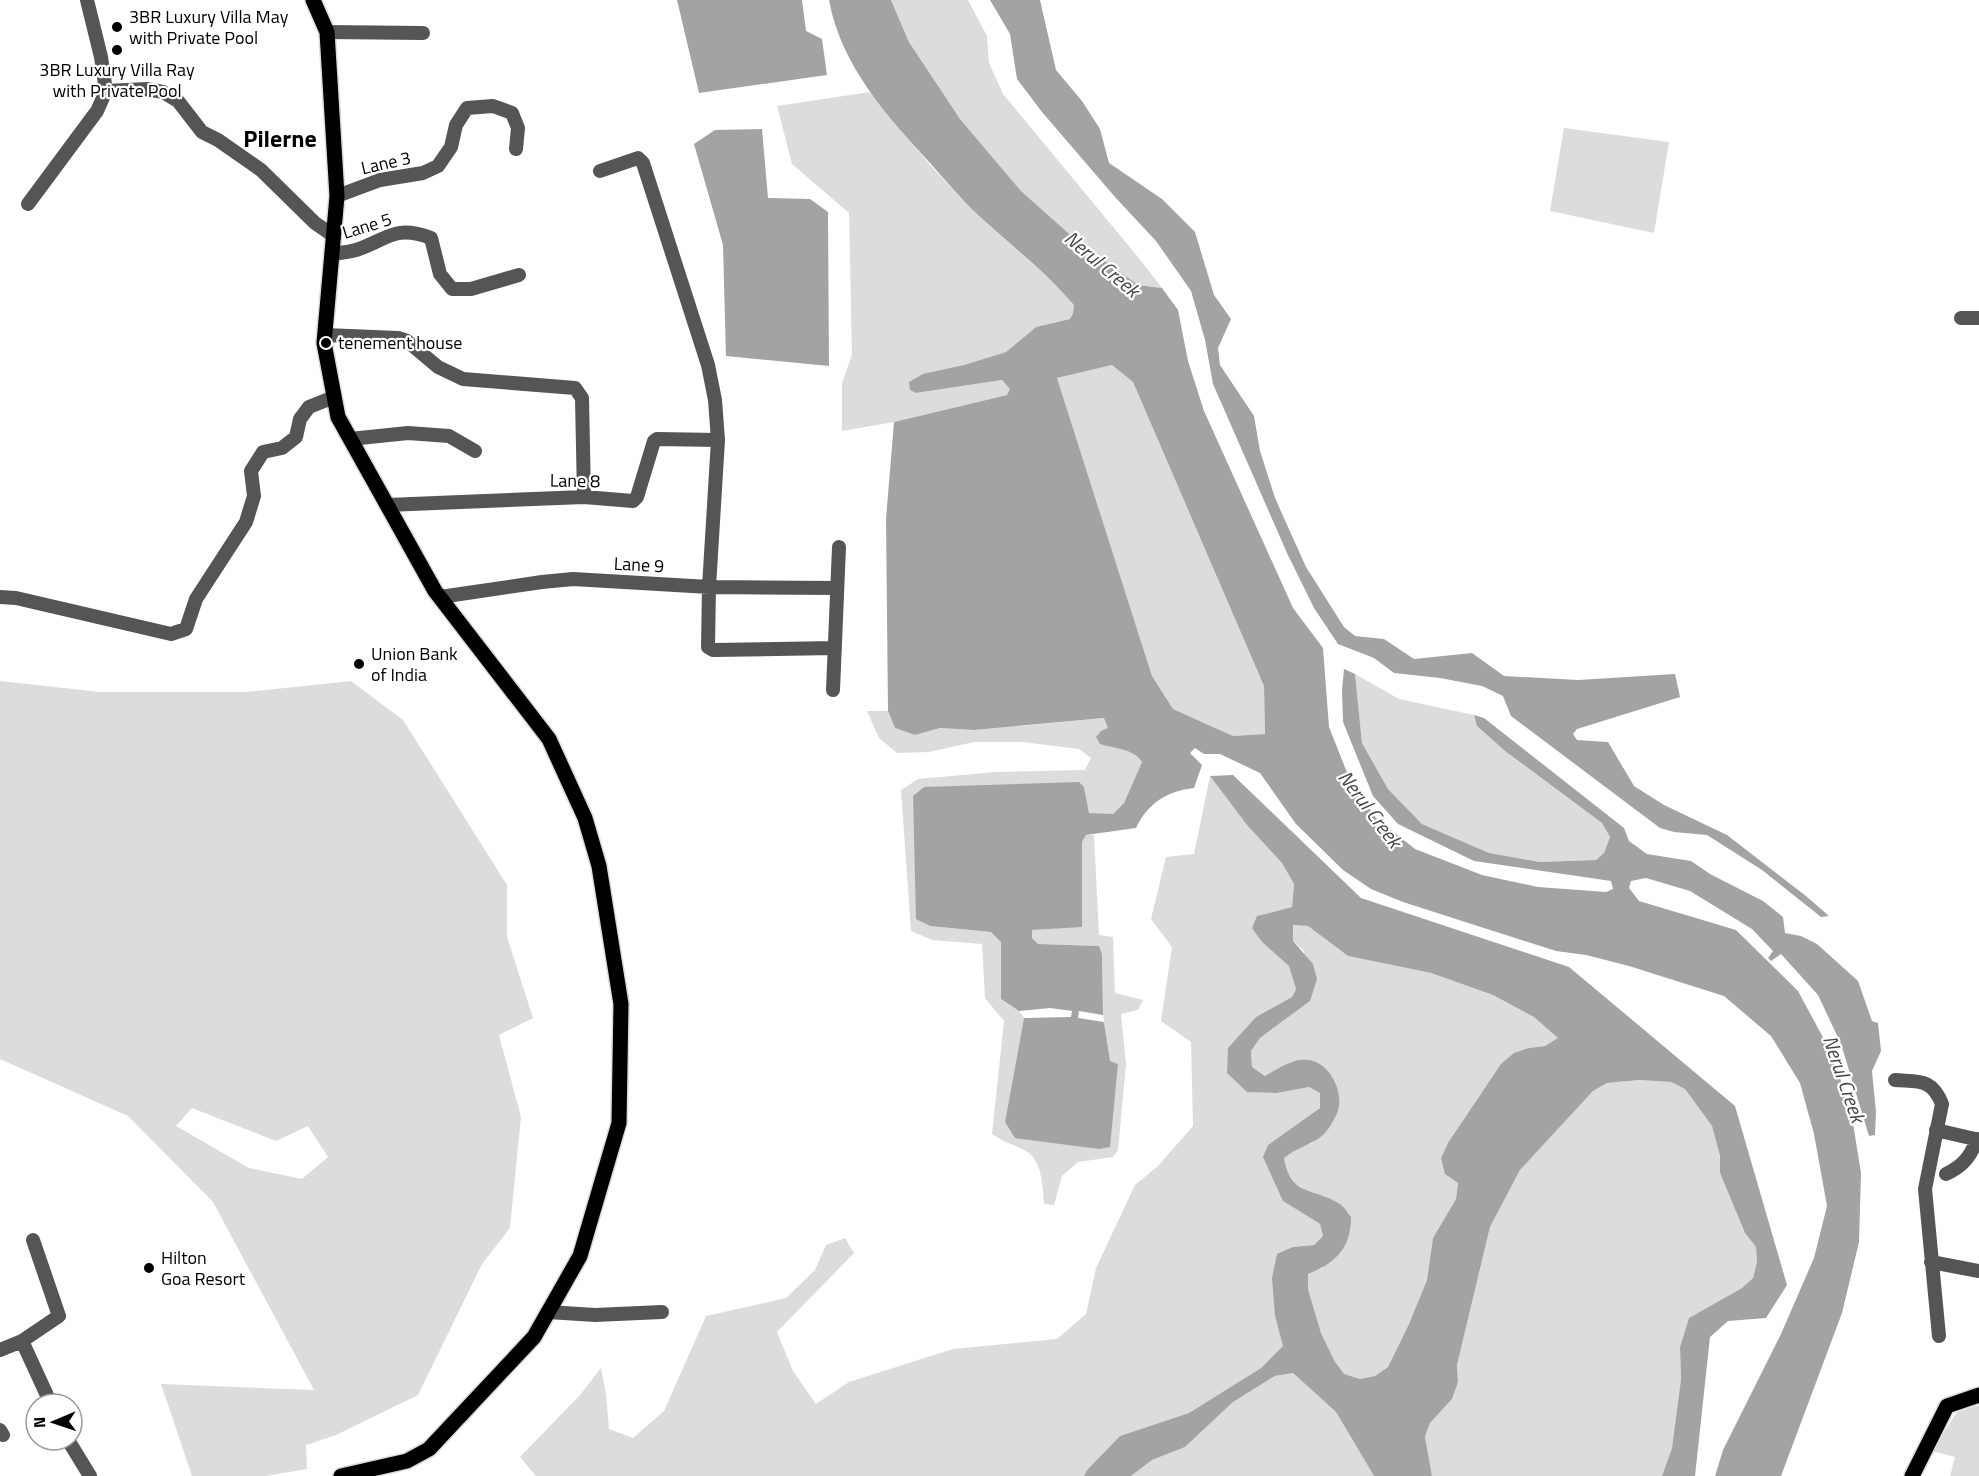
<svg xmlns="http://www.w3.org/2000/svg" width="1979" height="1476" font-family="'Titillium Web',sans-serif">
<rect width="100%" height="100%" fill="#fff"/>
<path fill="#dcdcdc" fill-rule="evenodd" d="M 891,0 L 968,0 L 987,36 L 989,63 L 1003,94 L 1138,257 L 1162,288 L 1138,285 L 1076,240 L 1021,191 L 960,119 L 909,42 Z
M 870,92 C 903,134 938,176 976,213 C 1008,244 1044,271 1074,304 L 1073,313 L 1070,319 L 1036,327 L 1006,352 L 964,365 L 916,393 L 1002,380 L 1011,389 L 1007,395 L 894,422 L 842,431 L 842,383 L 852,355 L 849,213 L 792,164 L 777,106 Z
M 1564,128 L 1669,142 L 1654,233 L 1550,211 Z
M 1112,365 L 1133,382 L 1264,686 L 1265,734 L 1233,736 L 1173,709 L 1152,676 L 1057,378 Z
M 1355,674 L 1399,699 L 1474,715 L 1477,726 L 1505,751 L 1602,823 L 1610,837 L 1604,853 L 1596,860 L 1540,862 L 1489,853 L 1422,824 L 1388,789 L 1362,743 Z
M 0,681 L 100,692 L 247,692 L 351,681 L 403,720 L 507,885 L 507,937 L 533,1018 L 499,1035 L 521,1117 L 510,1228 L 482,1264 L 418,1395 L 336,1435 L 306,1445 L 307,1469 L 266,1476 L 192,1476 L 161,1384 L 314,1390 L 213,1202 L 128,1116 L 0,1059 ZM 192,1108 L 276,1141 L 308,1126 L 328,1157 L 302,1179 L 249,1168 L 176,1126 Z
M 867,711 L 888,711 L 895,728 L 915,735 L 940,728 L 974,730 L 1105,718 L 1108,728 L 1108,746 C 1122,749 1134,750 1142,762 L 1124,803 L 1113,814 L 1089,814 L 1084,787 L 913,796 L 917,919 L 930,926 L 991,932 L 1001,941 L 1001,999 L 1019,1011 L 1024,1018 L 1005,1122 L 1110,1061 L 1103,1015 L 1102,954 L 1098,946 L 1037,944 L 1032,938 L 1032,930 L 1082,926 L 1082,841 L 1086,835 L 1094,835 L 1099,935 L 1113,937 L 1115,993 L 1143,1000 L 1138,1010 L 1121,1014 L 1126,1064 L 1118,1150 L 1113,1157 L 1078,1162 L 1062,1176 L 1054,1205 L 1044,1204 C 1043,1187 1042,1160 1026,1151 C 1015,1145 1003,1142 992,1134 L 1004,1021 L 985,998 L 982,944 L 932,940 L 911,931 L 901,790 L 918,779 L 995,772 L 1085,770 L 1091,758 L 1079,749 L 1022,742 L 974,742 L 929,752 L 897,753 L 879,738 Z
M 1210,776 L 1247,825 L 1282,863 L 1294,884 L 1292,907 L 1258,916 L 1262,942 L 1290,966 L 1296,989 L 1292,997 L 1256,1017 L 1229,1048 L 1227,1073 L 1277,1093 L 1309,1087 L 1320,1092 L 1320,1108 L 1268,1145 L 1283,1201 L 1320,1224 L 1323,1236 L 1314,1245 L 1293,1247 L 1275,1316 L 1284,1346 L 1261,1368 L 1189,1413 L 1120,1436 L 1087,1470 L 1084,1476 L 536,1476 L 520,1457 L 580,1395 L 601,1368 L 606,1394 L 609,1429 L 633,1438 L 664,1411 L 706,1316 L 786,1298 L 815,1270 L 826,1245 L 845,1238 L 854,1253 L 777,1332 L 793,1371 L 816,1404 L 849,1382 L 953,1349 L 1057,1339 L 1086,1314 L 1096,1268 L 1135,1185 L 1158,1166 L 1193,1126 L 1191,1042 L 1161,1021 L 1172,947 L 1151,919 L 1166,857 L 1194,854 Z
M 1292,925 L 1308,926 L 1348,956 L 1431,973 L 1493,995 L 1534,1017 L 1559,1038 L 1545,1046 L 1529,1048 L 1458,1183 L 1456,1199 L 1433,1238 L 1427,1280 L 1409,1324 L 1388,1367 L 1375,1376 L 1360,1379 L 1343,1374 L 1335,1362 L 1321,1333 L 1308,1289 L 1308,1274 L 1323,1268 L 1327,1197 C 1313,1193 1293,1187 1287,1172 C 1285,1168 1285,1162 1284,1157 L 1297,1148 L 1312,1143 L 1338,1109 L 1293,1061 L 1265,1076 L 1252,1067 L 1251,1051 L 1260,1038 L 1310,1001 L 1304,951 L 1293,941 Z
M 1639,1080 L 1671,1082 L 1685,1089 L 1712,1126 L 1720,1156 L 1720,1173 L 1745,1233 L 1756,1247 L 1757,1262 L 1753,1278 L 1742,1288 L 1689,1318 L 1680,1347 L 1681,1379 L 1672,1448 L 1662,1476 L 1432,1476 L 1425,1438 L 1430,1423 L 1452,1399 L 1458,1382 L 1457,1365 L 1490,1227 L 1520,1170 L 1593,1091 L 1607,1083 Z
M 1293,1373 L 1336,1412 L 1374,1476 L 1131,1476 L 1152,1460 L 1185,1447 L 1233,1402 L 1275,1376 Z
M 1979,1405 L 1979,1476 L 1950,1476 L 1955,1457 L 1932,1451 L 1957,1412 Z"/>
<path fill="#a3a3a3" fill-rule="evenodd" d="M 677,0 L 802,0 L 806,31 L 822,39 L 827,75 L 699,93 Z
M 829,0 L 891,0 L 909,42 L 960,119 L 1021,191 L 1076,240 L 1138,285 L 1162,288 L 1178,310 L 1188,361 L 1204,411 L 1293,608 L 1323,648 L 1329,727 L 1350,780 L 1376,818 L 1415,849 L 1482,875 L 1538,887 L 1606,892 L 1613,889 L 1611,881 L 1474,861 L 1398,824 L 1373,796 L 1343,722 L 1342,690 L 1344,669 L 1355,674 L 1362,743 L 1388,789 L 1422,824 L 1489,853 L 1540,862 L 1596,860 L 1604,853 L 1610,837 L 1602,823 L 1505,751 L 1477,726 L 1474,715 L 1484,718 L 1624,828 L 1629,841 L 1647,854 L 1691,861 L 1710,874 L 1763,901 L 1783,917 L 1785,933 L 1801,936 L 1817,944 L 1858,981 L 1872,1021 L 1878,1023 L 1881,1051 L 1872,1071 L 1876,1112 L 1875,1135 L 1869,1136 L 1841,1044 L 1818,995 L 1781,954 L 1771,961 L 1768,958 L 1773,951 L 1752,929 L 1690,891 L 1646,878 L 1631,881 L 1629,888 L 1639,901 L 1736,930 L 1798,991 L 1833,1056 L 1851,1111 L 1861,1173 L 1859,1242 L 1842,1313 L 1781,1476 L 1715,1476 L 1723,1450 L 1781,1334 L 1814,1258 L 1827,1206 L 1814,1134 L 1800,1083 L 1771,1036 L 1724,996 L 1629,966 L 1586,955 L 1556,951 L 1403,902 L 1371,889 L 1343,870 L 1296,824 L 1260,773 L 1220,754 L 1204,754 L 1195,748 L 1190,753 L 1202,765 L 1194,788 C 1167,791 1148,803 1136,828 L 1086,835 L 1082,842 L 1082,927 L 1032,930 L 1032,938 L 1038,944 L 1099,946 L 1102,954 L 1103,1015 L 1079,1011 L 1078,1018 L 1104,1022 L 1110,1061 L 1118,1064 L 1110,1147 L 1099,1149 L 1015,1138 L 1005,1122 L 1024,1018 L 1071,1017 L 1072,1011 L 1050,1008 L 1019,1011 L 1001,999 L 1001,942 L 991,932 L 930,926 L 916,919 L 913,796 L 924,787 L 1079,782 L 1084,787 L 1089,813 L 1113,814 L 1124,803 L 1142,762 C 1133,748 1115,749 1100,744 L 1096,737 L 1101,731 L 1108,728 L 1104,718 L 974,730 L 940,728 L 915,735 L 895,728 L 888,711 L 886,519 L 894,422 L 1007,395 L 1010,389 L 1002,380 L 916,393 L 910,390 L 909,382 L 923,374 L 964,365 L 1006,352 L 1036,327 L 1070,319 L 1073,313 L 1074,305 C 1045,271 1009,244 977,214 C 961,199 946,181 931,164 C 887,116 841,66 829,0 ZM 1112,365 L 1133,382 L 1264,686 L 1265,734 L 1233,736 L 1173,709 L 1152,676 L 1057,378 Z
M 990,0 L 1040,0 L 1056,70 L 1082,101 L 1100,129 L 1109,163 L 1162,199 L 1195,232 L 1214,295 L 1231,319 L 1218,348 L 1220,365 L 1254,416 L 1260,451 L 1275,498 L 1306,567 L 1344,627 L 1355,636 L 1384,639 L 1414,659 L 1472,653 L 1504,676 L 1578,680 L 1675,674 L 1680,697 L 1577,729 L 1573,734 L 1577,740 L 1608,742 L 1634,786 L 1664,805 L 1727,835 L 1806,896 L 1829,916 L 1821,917 L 1762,870 L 1707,835 L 1674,832 L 1660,828 L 1511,716 L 1503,696 L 1482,686 L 1440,678 L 1394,673 L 1374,658 L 1338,644 L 1314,608 L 1287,553 L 1213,384 L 1205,340 L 1191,291 L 1156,241 L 1115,197 L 1042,112 L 1017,79 L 1010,34 Z
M 762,129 L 768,198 L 810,199 L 828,212 L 829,366 L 726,356 L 723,245 L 694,144 L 715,130 Z
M 1233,775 L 1361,898 L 1569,967 L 1735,1106 L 1787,1285 L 1766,1318 L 1728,1321 L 1710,1337 L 1695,1476 L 1662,1476 L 1672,1448 L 1681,1379 L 1680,1347 L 1689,1318 L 1742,1288 L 1753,1278 L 1757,1262 L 1756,1247 L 1745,1233 L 1720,1173 L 1720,1156 L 1712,1126 L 1685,1089 L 1671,1082 L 1639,1080 L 1607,1083 L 1593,1091 L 1520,1170 L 1490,1227 L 1457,1365 L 1458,1382 L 1452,1399 L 1430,1423 L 1425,1437 L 1432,1476 L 1374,1476 L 1336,1412 L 1293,1373 L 1275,1376 L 1233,1402 L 1185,1447 L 1152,1460 L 1131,1476 L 1084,1476 L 1087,1470 L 1120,1436 L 1189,1413 L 1261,1368 L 1283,1346 L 1275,1316 L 1272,1278 L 1277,1254 L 1293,1247 L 1314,1245 L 1323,1236 L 1320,1224 L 1283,1201 L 1263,1157 L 1268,1145 L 1320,1108 L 1320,1093 L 1309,1087 L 1277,1093 L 1247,1092 L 1227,1073 L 1228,1048 L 1256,1017 L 1292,997 L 1296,989 L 1289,966 L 1262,942 L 1252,928 L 1257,916 L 1292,907 L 1294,884 L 1282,863 L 1247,825 L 1210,776 ZM 1293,925 L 1308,926 L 1348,956 L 1431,973 L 1493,995 L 1534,1017 L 1558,1038 L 1545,1046 L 1529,1048 L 1514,1053 L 1501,1064 L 1448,1143 L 1441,1158 L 1445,1174 L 1458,1183 L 1456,1199 L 1433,1238 L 1427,1280 L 1409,1324 L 1388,1367 L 1375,1376 L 1360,1379 L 1344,1374 L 1335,1362 L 1321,1333 L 1308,1289 L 1308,1274 C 1336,1263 1351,1248 1351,1217 C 1347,1212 1344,1206 1338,1203 C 1312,1187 1290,1196 1284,1158 C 1297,1147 1314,1144 1324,1134 C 1329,1129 1336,1117 1338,1110 C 1344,1091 1329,1062 1308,1060 C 1292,1058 1278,1069 1265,1076 L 1252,1067 L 1251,1051 L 1260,1038 L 1310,1001 L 1317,979 L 1313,964 L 1293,941 Z"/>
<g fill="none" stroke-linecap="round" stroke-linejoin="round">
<g stroke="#dbdbdb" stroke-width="18">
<path id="major" d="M 313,0 L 327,32 L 337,196 L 324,343 L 338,417 L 435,591 L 549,739 L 585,818 L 599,866 L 621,1004 L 619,1123 L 580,1256 L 534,1337 L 429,1449 L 407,1461 L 341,1476
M 1912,1476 L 1947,1406 L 1979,1395"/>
</g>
<path stroke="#555" stroke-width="14" d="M 327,32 L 423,33
M 106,91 L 147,89 L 163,92 L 178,101 L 202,132 L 218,140 L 261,170 L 315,223 L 334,236
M 600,171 L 638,158 L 643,163 L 708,365 L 715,400 L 718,440 L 709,587 L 708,647 L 713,650 L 835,648
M 337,196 L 380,180 L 423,173 L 438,166 L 451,147 L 456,125 L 467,108 L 493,106 L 512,113 L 518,128 L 516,149
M 28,204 L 97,111 L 106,91 L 101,57 L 87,0
M 332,254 C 340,253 349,252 356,250 C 387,240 394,224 431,238 L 440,274 L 452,289 L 471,289 L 519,275
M 1961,318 L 1979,318
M 325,335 L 398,338 L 407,341 L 438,367 L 463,379 L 575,388 L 582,398 L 584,497
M 350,439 L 408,433 L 449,436 L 475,451
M 387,505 L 584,497 L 633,501 L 637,497 L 654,441 L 657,439 L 718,440
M 0,597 L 16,598 L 171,634 L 186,629 L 196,599 L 246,522 L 254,496 L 251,471 L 263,452 L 282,448 L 296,437 L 300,419 L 309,407 L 334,397
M 440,597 L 542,582 L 573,579 L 709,587 L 836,588
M 833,690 L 839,547
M 1895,1080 C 1919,1082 1932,1078 1942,1104 L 1925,1189 L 1939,1336
M 1936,1130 L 1979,1140
M 1946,1174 C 1963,1166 1971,1156 1977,1139
M 1931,1262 L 1979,1271
M 548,1312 L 595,1315 L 662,1312
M 22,1341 L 59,1316 L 33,1240
M 0,1350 L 22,1341 L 51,1404
M 0,1430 L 3,1435
M 68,1440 L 90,1476"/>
<use href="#major" stroke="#000" stroke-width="15"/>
</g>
<g fill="#000" stroke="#fff" stroke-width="2">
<circle cx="117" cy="27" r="6"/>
<circle cx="117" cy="50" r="6"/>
<circle cx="326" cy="343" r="6"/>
<circle cx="359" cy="664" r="6"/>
<circle cx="149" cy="1268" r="6"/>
</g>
<g text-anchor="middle" stroke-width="4.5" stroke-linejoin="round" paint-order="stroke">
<g font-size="18" fill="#000" stroke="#fff" text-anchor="start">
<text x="129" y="23">3BR Luxury Villa May<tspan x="129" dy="21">with Private Pool</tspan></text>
<text x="117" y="76" text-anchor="middle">3BR Luxury Villa Ray<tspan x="117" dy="21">with Private Pool</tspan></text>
<text x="338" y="349">tenement house</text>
<text x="371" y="660">Union Bank<tspan x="371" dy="21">of India</tspan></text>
<text x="161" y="1264">Hilton<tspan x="161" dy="21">Goa Resort</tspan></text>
</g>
<g font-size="18" fill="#000" stroke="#fff">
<text transform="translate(386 163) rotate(-13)" y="6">Lane 3</text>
<text transform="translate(367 226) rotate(-17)" y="6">Lane 5</text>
<text transform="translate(575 481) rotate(1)" y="6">Lane 8</text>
<text transform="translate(639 565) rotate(3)" y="6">Lane 9</text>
</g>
<g font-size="20" font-style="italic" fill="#444" stroke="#fff">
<text transform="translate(1102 264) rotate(40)" y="7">Nerul Creek</text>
<text transform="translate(1370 809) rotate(53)" y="7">Nerul Creek</text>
<text transform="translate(1844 1079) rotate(71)" y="7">Nerul Creek</text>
</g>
<g font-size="24" font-weight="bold" fill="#000" stroke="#fff">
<text x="280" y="147">Pilerne</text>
</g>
</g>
<g transform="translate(54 1422) rotate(268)"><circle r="28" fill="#ffffff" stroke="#999999" stroke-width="1.5"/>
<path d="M0-4.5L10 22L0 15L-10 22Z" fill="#000000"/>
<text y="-9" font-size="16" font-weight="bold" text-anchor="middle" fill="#000000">N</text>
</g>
</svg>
